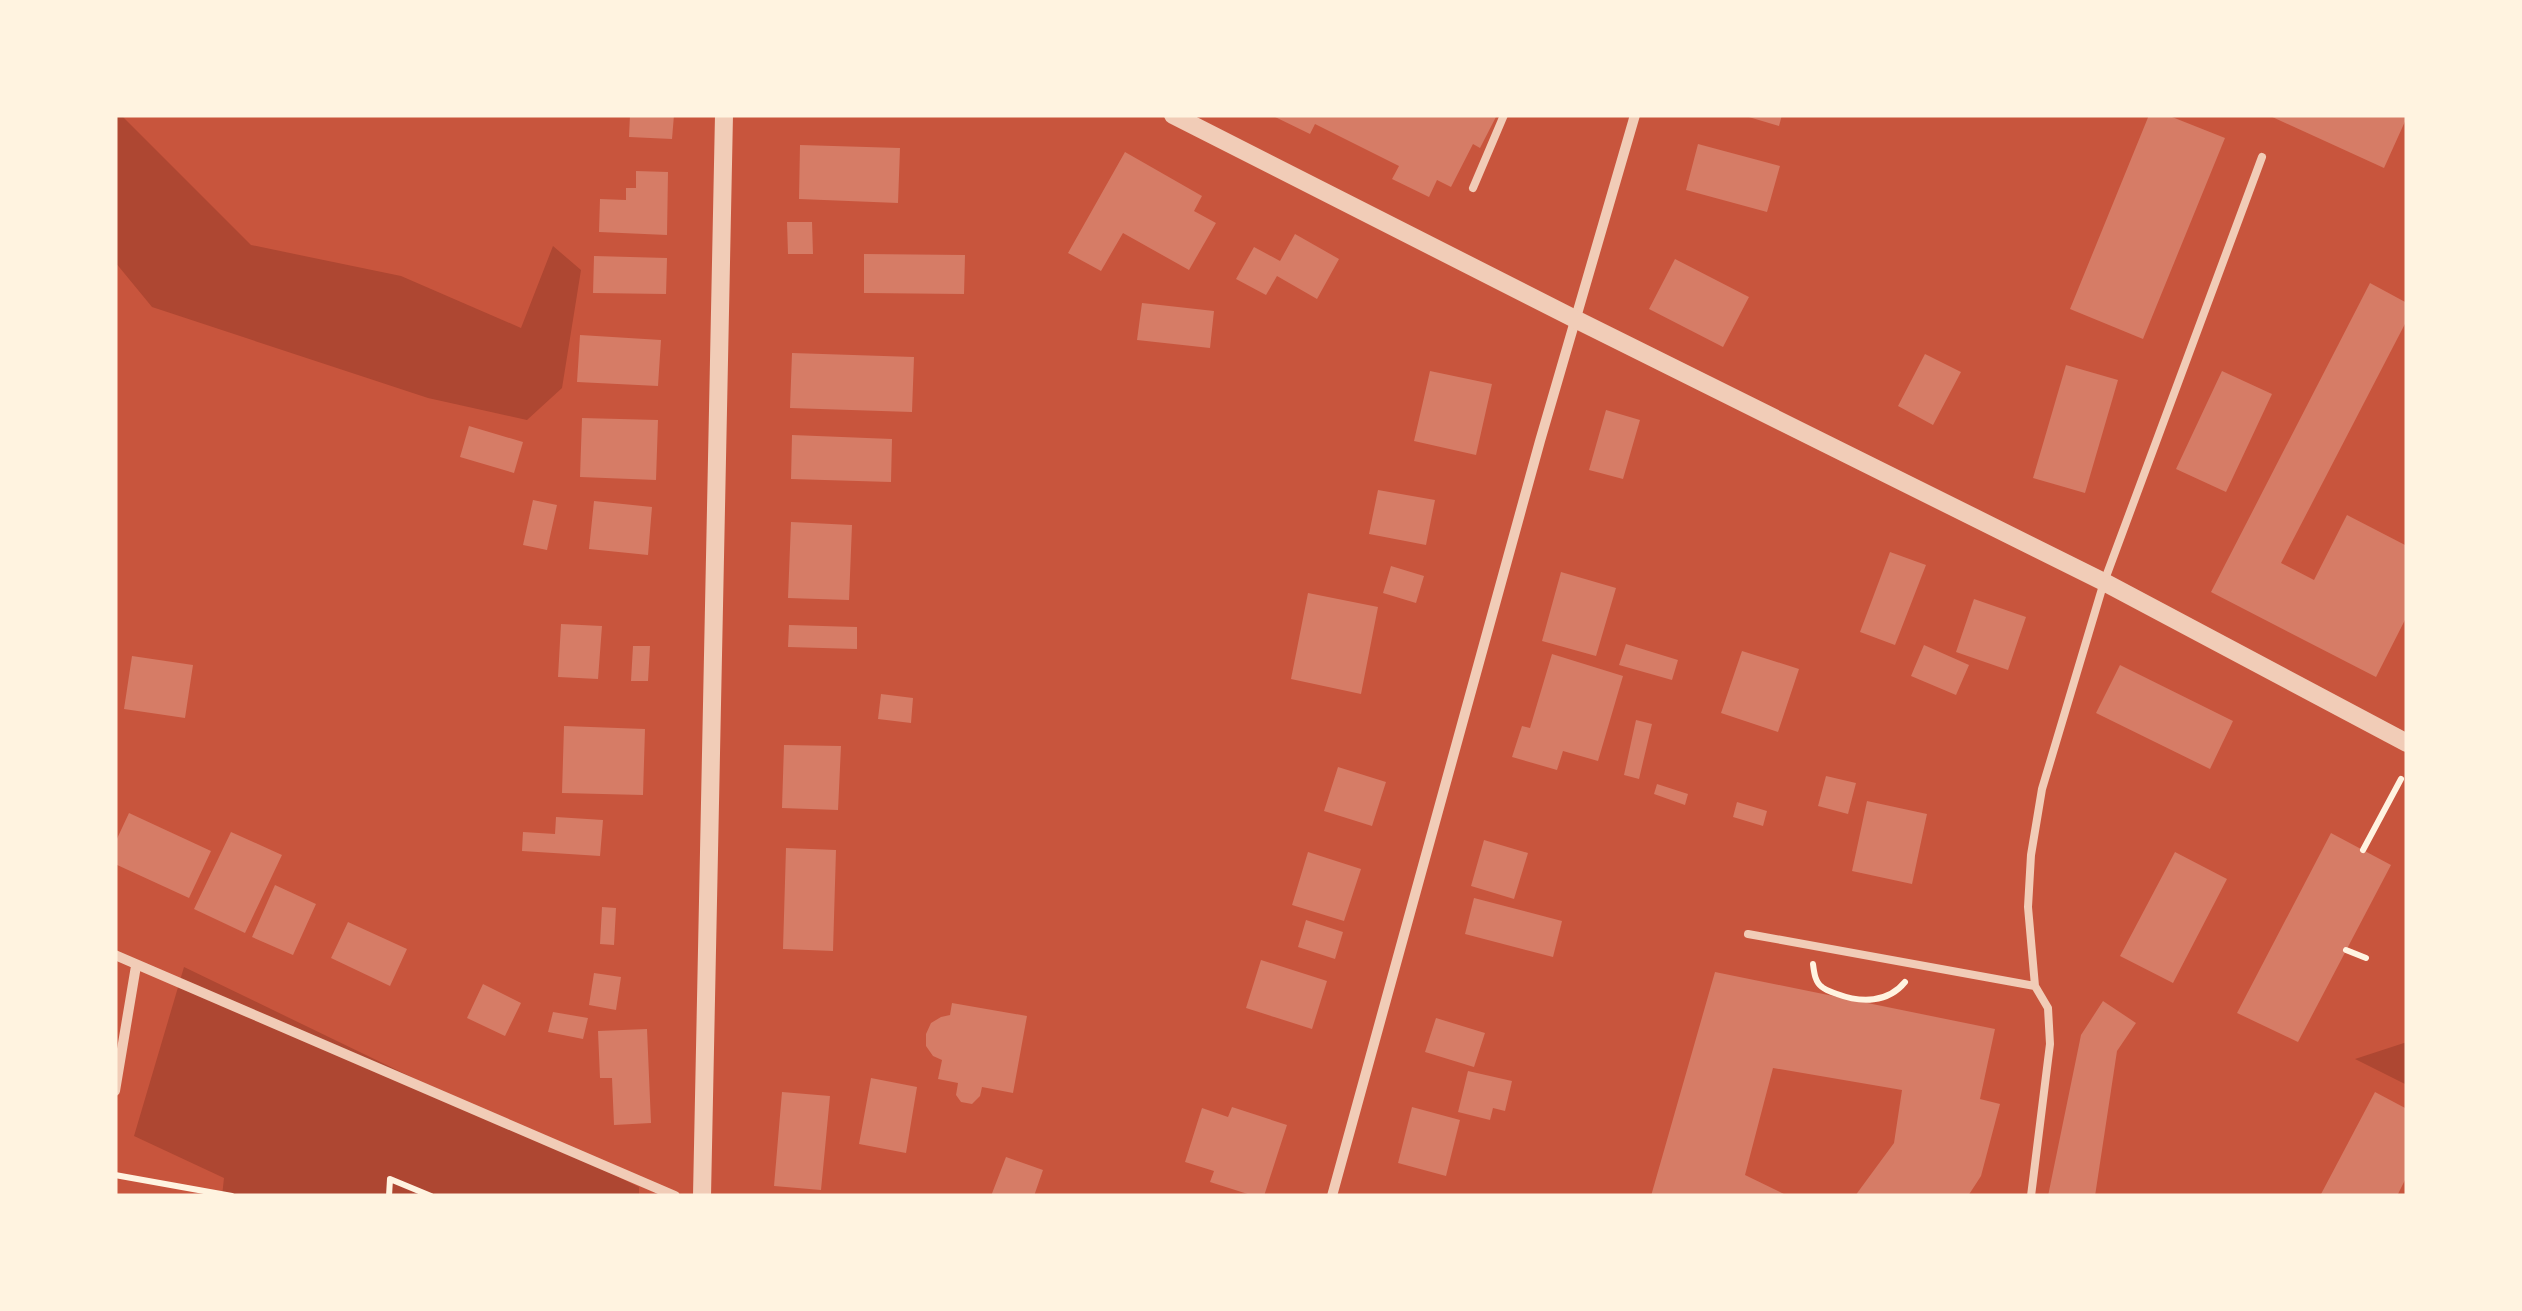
<svg xmlns="http://www.w3.org/2000/svg" width="2522" height="1311" font-family="'Fira Sans Condensed',sans-serif">
<rect width="100%" height="100%" fill="#c8553d"/>
<path fill="#ae4732" d="M 117,115 L 121,115 L 251,245 L 401,276 L 521,328 L 553,246 L 581,270 L 562,388 L 527,420 L 428,398 L 152,307 L 115,262 L 115,121 Z
M 184,967 L 639,1187 L 639,1196 L 222,1196 L 224,1178 L 134,1136 Z
M 2407,1042 L 2407,1085 L 2355,1059 Z"/>
<path fill="#d67c66" d="M 630,115 L 674,115 L 672,139 L 629,137 Z
M 1271,115 L 1497,115 L 1480,148 L 1473,144 L 1451,187 L 1437,180 L 1429,197 L 1392,179 L 1399,166 L 1315,124 L 1310,134 Z
M 1742,115 L 1782,115 L 1779,126 Z
M 2149,115 L 2167,115 L 2225,138 L 2143,339 L 2070,309 Z
M 2268,115 L 2407,115 L 2407,117 L 2384,168 Z
M 1698,144 L 1780,166 L 1767,212 L 1686,190 Z
M 800,145 L 900,148 L 898,203 L 799,199 Z
M 1125,152 L 1202,196 L 1194,211 L 1216,223 L 1189,270 L 1123,233 L 1101,271 L 1068,253 Z
M 636,171 L 668,172 L 667,235 L 599,232 L 600,199 L 626,200 L 626,188 L 636,188 Z
M 787,222 L 812,222 L 813,254 L 788,254 Z
M 1295,234 L 1339,259 L 1317,299 L 1277,276 L 1266,295 L 1236,279 L 1254,247 L 1280,261 Z
M 864,254 L 965,255 L 964,294 L 864,293 Z
M 594,256 L 667,258 L 666,294 L 593,293 Z
M 1675,259 L 1749,297 L 1723,347 L 1649,309 Z
M 2370,283 L 2407,303 L 2407,320 L 2281,563 L 2314,580 L 2347,515 L 2407,546 L 2407,616 L 2376,677 L 2211,592 Z
M 1142,303 L 1214,311 L 1210,348 L 1137,340 Z
M 580,335 L 661,340 L 658,386 L 577,382 Z
M 792,353 L 914,357 L 912,412 L 790,408 Z
M 1925,354 L 1961,372 L 1933,425 L 1898,406 Z
M 2066,365 L 2118,380 L 2085,493 L 2033,478 Z
M 1430,371 L 1492,384 L 1476,455 L 1414,441 Z
M 2222,371 L 2272,394 L 2226,492 L 2176,469 Z
M 1606,410 L 1640,420 L 1623,479 L 1589,470 Z
M 582,418 L 658,420 L 656,480 L 580,477 Z
M 469,426 L 523,442 L 514,473 L 460,457 Z
M 792,435 L 892,439 L 891,482 L 791,479 Z
M 1378,490 L 1435,500 L 1426,545 L 1369,534 Z
M 533,500 L 557,505 L 547,550 L 523,545 Z
M 594,501 L 652,507 L 648,555 L 589,549 Z
M 791,522 L 852,525 L 849,600 L 788,598 Z
M 1890,552 L 1926,565 L 1895,645 L 1860,632 Z
M 1391,566 L 1424,576 L 1416,603 L 1383,593 Z
M 1561,572 L 1616,588 L 1596,656 L 1542,641 Z
M 1308,593 L 1378,607 L 1361,694 L 1291,679 Z
M 1974,599 L 2026,617 L 2008,670 L 1956,652 Z
M 561,624 L 602,626 L 598,679 L 558,677 Z
M 789,625 L 857,627 L 857,649 L 788,647 Z
M 1626,644 L 1678,660 L 1672,680 L 1619,665 Z
M 1924,645 L 1969,665 L 1956,695 L 1911,676 Z
M 633,646 L 650,646 L 648,681 L 631,681 Z
M 1742,651 L 1799,669 L 1778,732 L 1721,713 Z
M 1552,654 L 1623,676 L 1598,761 L 1563,751 L 1557,770 L 1512,757 L 1522,726 L 1530,728 Z
M 132,656 L 193,665 L 185,718 L 124,709 Z
M 2120,665 L 2233,721 L 2210,769 L 2096,713 Z
M 881,694 L 913,698 L 911,723 L 878,719 Z
M 1636,720 L 1652,724 L 1639,779 L 1624,775 Z
M 564,726 L 645,729 L 643,795 L 562,793 Z
M 784,745 L 841,746 L 838,810 L 782,808 Z
M 1338,767 L 1386,782 L 1372,826 L 1324,811 Z
M 1826,776 L 1856,783 L 1848,814 L 1818,806 Z
M 1657,784 L 1688,794 L 1685,805 L 1654,794 Z
M 1867,801 L 1927,814 L 1912,884 L 1852,871 Z
M 1737,802 L 1767,811 L 1763,826 L 1733,817 Z
M 129,813 L 211,851 L 189,898 L 115,864 L 115,843 Z
M 556,817 L 603,820 L 600,856 L 522,851 L 523,832 L 555,834 Z
M 231,832 L 282,855 L 245,933 L 194,909 Z
M 2331,833 L 2391,865 L 2298,1042 L 2237,1013 Z
M 1484,840 L 1528,853 L 1514,899 L 1471,886 Z
M 786,848 L 836,850 L 833,951 L 783,949 Z
M 1308,852 L 1361,869 L 1344,921 L 1292,905 Z
M 2175,852 L 2227,879 L 2173,983 L 2120,956 Z
M 275,885 L 316,904 L 293,955 L 252,937 Z
M 1474,898 L 1562,921 L 1553,957 L 1465,934 Z
M 602,907 L 616,908 L 614,945 L 600,944 Z
M 1306,920 L 1343,932 L 1335,959 L 1298,947 Z
M 348,922 L 407,949 L 390,986 L 331,958 Z
M 1261,960 L 1327,981 L 1312,1029 L 1246,1008 Z
M 1715,972 L 1995,1029 L 1980,1099 L 2000,1104 L 1981,1176 L 1968,1196 L 1855,1196 L 1894,1143 L 1902,1090 L 1773,1068 L 1745,1175 L 1788,1196 L 1651,1196 Z
M 594,973 L 621,977 L 616,1010 L 589,1005 Z
M 483,984 L 521,1003 L 505,1036 L 467,1018 Z
M 2103,1001 L 2136,1023 L 2117,1051 L 2095,1196 L 2048,1196 L 2081,1035 Z
M 952,1003 L 1027,1016 L 1013,1093 L 982,1087 L 980,1096 L 972,1104 L 961,1102 L 956,1095 L 958,1083 L 938,1079 L 942,1060 L 933,1056 L 926,1046 L 926,1034 L 931,1023 L 941,1017 L 950,1015 Z
M 553,1012 L 588,1018 L 583,1039 L 548,1032 Z
M 1436,1018 L 1485,1033 L 1474,1067 L 1425,1052 Z
M 647,1029 L 651,1123 L 614,1125 L 612,1078 L 600,1078 L 598,1031 Z
M 1468,1071 L 1512,1081 L 1505,1111 L 1493,1108 L 1490,1120 L 1458,1112 Z
M 871,1078 L 917,1087 L 906,1153 L 859,1144 Z
M 782,1092 L 830,1096 L 821,1190 L 774,1186 Z
M 2375,1092 L 2407,1109 L 2407,1176 L 2397,1196 L 2320,1196 Z
M 1232,1107 L 1287,1125 L 1264,1196 L 1254,1196 L 1210,1182 L 1214,1171 L 1185,1162 L 1202,1108 L 1228,1117 Z
M 1412,1107 L 1460,1120 L 1446,1176 L 1398,1163 Z
M 1006,1157 L 1043,1170 L 1034,1196 L 991,1196 Z"/>
<g fill="none" stroke-linecap="round" stroke-linejoin="round">
<path stroke="#fff3e0" stroke-width="6" d="M 2363,850 L 2401,779
M 2346,950 L 2366,958
M 1813,964 C 1814,972 1815,982 1822,987 C 1824,989 1834,993 1837,994 C 1861,1003 1888,1003 1905,982
M 115,1175 L 232,1196
M 389,1196 L 390,1179 L 431,1196"/>
<path stroke="#f1ccb7" stroke-width="8" d="M 1473,188 L 1504,115
M 1748,934 L 2035,986 L 2028,907 L 2031,855 L 2042,789 L 2104,582 L 2262,157
M 2031,1196 L 2050,1044 L 2048,1008 L 2035,986"/>
<path stroke="#f1ccb7" stroke-width="10" d="M 115,955 L 675,1196
M 115,1091 L 136,966
M 1332,1196 L 1540,441 L 1635,115"/>
<path stroke="#f1ccb7" stroke-width="18" d="M 1173,115 L 1577,320 L 2104,582 L 2407,743
M 702,1196 L 724,115"/>
</g>
<rect width="2522" height="1311" fill="none" stroke="#fff3e0" stroke-width="235"/>
</svg>
